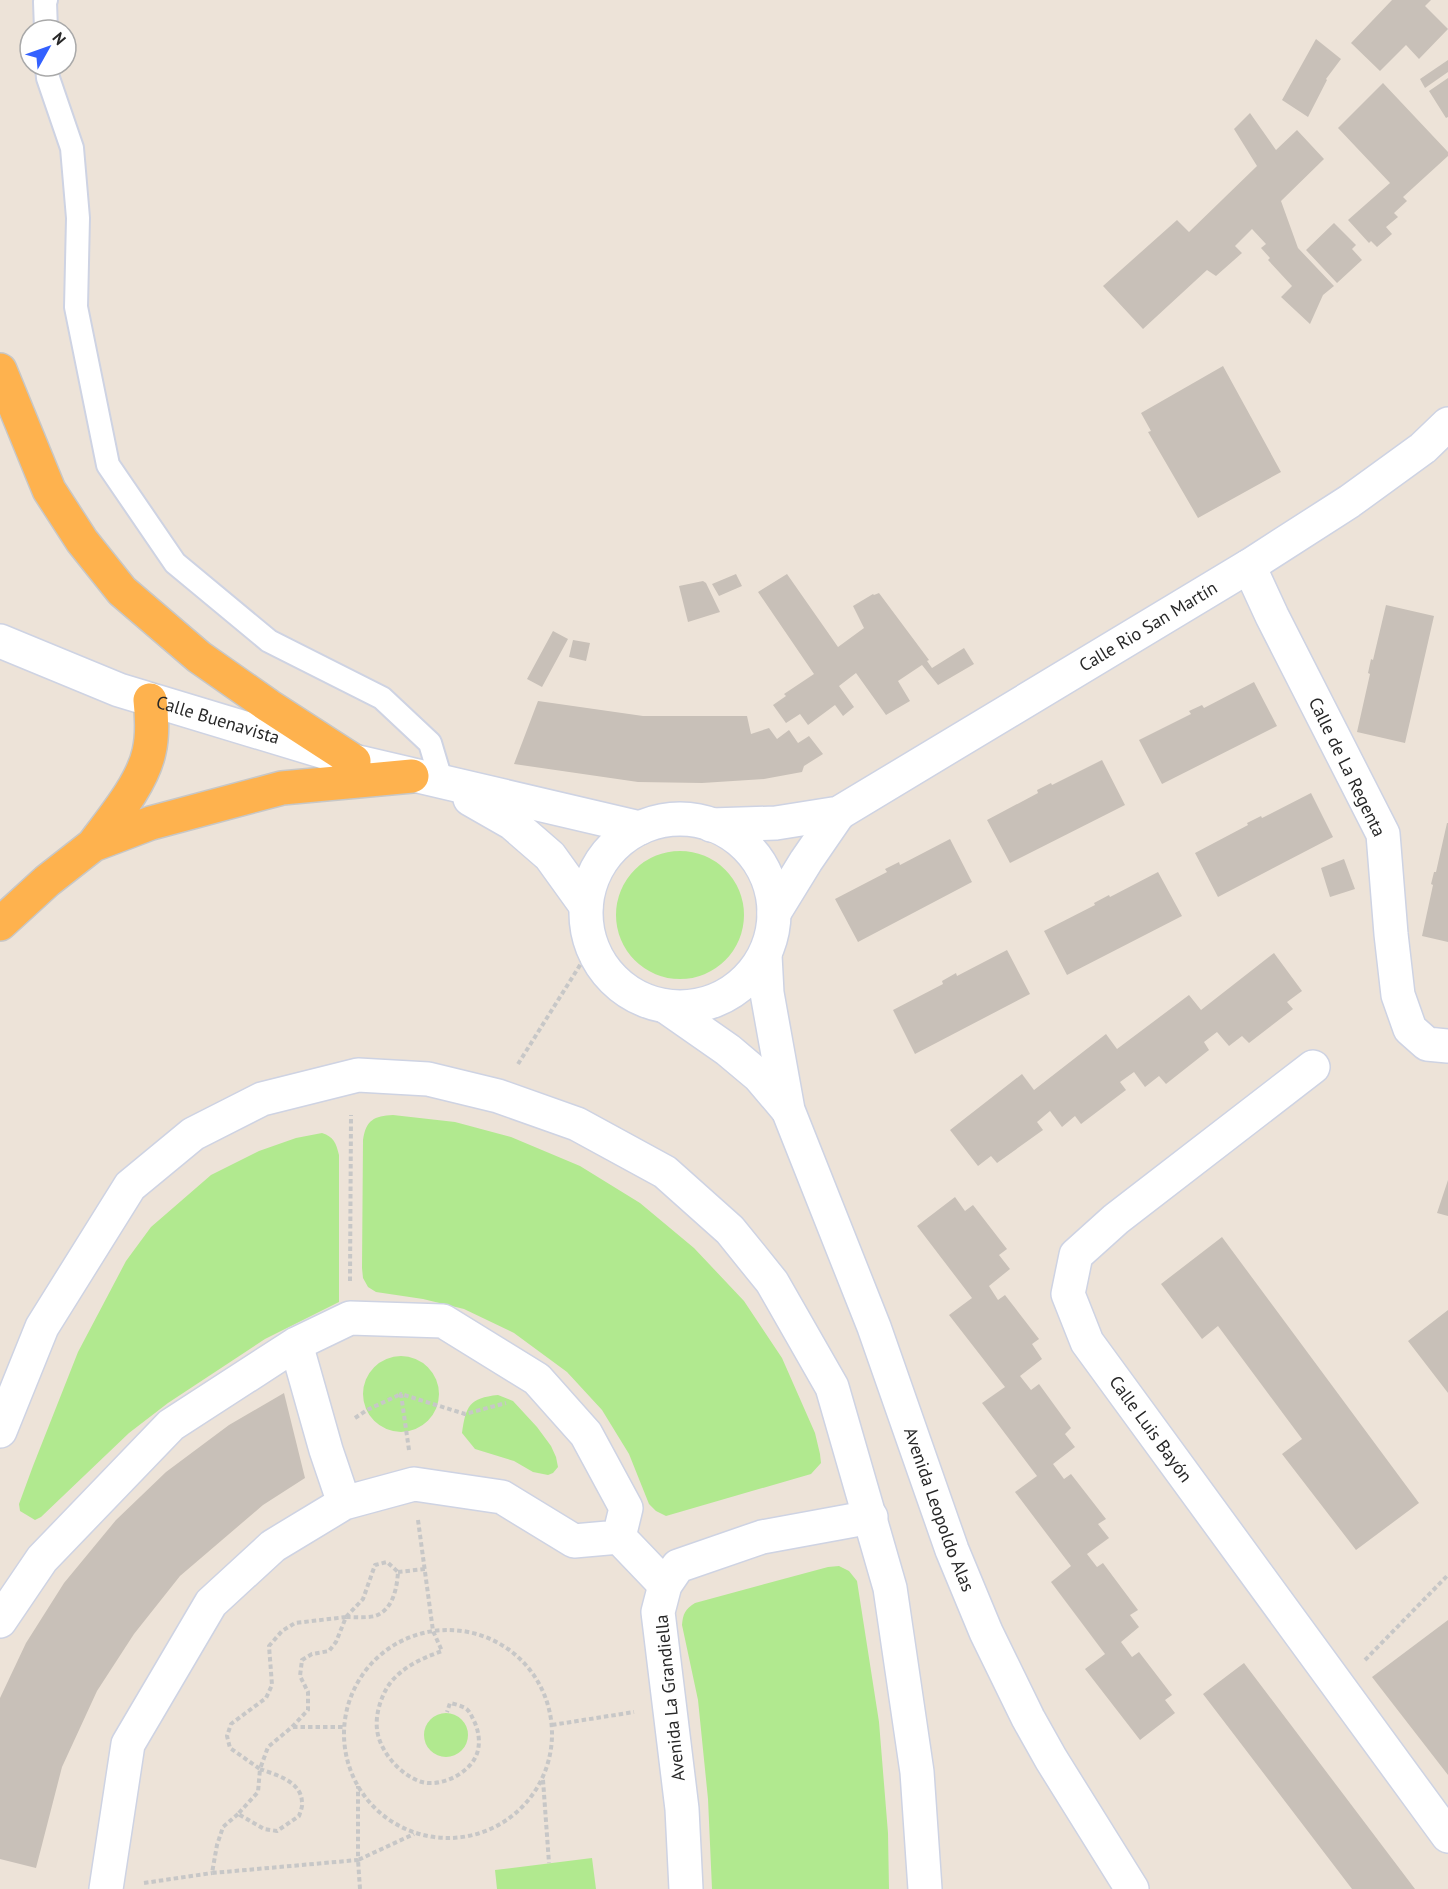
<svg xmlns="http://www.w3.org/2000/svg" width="1448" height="1889" font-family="'PT Sans',sans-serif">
<rect width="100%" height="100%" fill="#ede3d8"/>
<path fill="#b1e98f" d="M616 915a64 64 0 1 1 128 0a64 64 0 1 1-128 0Z
M 393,1115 L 455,1122 L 511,1137 L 580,1166 L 640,1203 L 694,1248 L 744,1301 L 782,1358 L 815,1433 L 820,1454 L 821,1463 L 811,1474 L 666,1516 L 656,1511 L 649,1504 L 629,1454 L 602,1410 L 567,1372 L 514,1333 L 464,1309 L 423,1299 L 376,1292 L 368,1287 L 363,1278 L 362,1268 L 363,1140 C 366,1120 374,1116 393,1115 Z
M 322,1133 C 334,1137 336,1143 339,1155 L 339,1302 L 265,1339 L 168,1403 L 129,1433 L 41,1517 L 35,1520 L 20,1511 L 19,1504 L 33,1466 L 78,1352 L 126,1261 L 151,1227 L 211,1175 L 259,1151 L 296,1138 Z
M363 1394a38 38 0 1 1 76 0a38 38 0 1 1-76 0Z
M 498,1395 L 513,1401 L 537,1427 L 551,1446 L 556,1457 L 558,1467 L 553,1473 L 548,1475 L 533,1472 L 514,1461 L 475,1449 L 462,1433 C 466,1406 469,1398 498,1395 Z
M 839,1566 L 849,1571 L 857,1581 L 879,1722 L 888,1833 L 889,1889 L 712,1889 L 708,1799 L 698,1700 L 682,1625 C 683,1614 685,1609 695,1603 L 828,1567 Z
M424 1735a22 22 0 1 1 44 0a22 22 0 1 1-44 0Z
M 592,1858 L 596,1889 L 497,1889 L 495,1870 Z"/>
<path fill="#c8c0b8" d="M 1392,0 L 1431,0 L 1425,6 L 1448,29 L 1419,59 L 1406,45 L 1380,71 L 1351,43 Z
M 1316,39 L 1341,59 L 1326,79 L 1327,80 L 1308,117 L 1282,100 Z
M 1448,60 L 1448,72 L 1425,88 L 1420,79 Z
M 1448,78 L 1448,117 L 1446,118 L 1429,91 Z
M 1383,83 L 1448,152 L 1448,156 L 1403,197 L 1407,201 L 1394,213 L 1398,217 L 1386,227 L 1392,234 L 1377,247 L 1371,241 L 1369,243 L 1348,220 L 1390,183 L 1338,128 Z
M 1250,113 L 1276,150 L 1297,130 L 1324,159 L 1281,201 L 1298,248 L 1334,286 L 1323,295 L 1310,324 L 1281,297 L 1292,286 L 1268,260 L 1270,258 L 1261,248 L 1266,244 L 1252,229 L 1235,246 L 1242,253 L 1216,276 L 1207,270 L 1143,329 L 1103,286 L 1177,220 L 1189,232 L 1257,166 L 1234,129 Z
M 1334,223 L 1356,245 L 1352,249 L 1362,260 L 1337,283 L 1306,250 Z
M 1223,366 L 1281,472 L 1198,518 L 1148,432 L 1151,431 L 1141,413 Z
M 736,574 L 742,586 L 719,596 L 712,584 Z
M 787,574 L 838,647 L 864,628 L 853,606 L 873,594 L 874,595 L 879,593 L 929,660 L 927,661 L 932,668 L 964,648 L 974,664 L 938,685 L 922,665 L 898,681 L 910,701 L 886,715 L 856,673 L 839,686 L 854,707 L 843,716 L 835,705 L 808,725 L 800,714 L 786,723 L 773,705 L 786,696 L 784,694 L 814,674 L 758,592 Z
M 703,581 L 706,583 L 720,612 L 688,622 L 679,586 Z
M 1386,605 L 1434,616 L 1405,743 L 1357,732 L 1370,674 L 1368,673 L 1371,659 L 1373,660 Z
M 553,631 L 568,639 L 542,687 L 527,679 Z
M 573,640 L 590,643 L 586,661 L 569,657 Z
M 1254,682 L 1277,726 L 1162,784 L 1139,740 L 1191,714 L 1189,711 L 1202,705 L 1204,708 Z
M 538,701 L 643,716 L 747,716 L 751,734 L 769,728 L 777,739 L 789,730 L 798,743 L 809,736 L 823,754 L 804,766 L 802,772 L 764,779 L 702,783 L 638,782 L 514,764 Z
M 1102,760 L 1125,805 L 1010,863 L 987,820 L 1038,793 L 1037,790 L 1051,783 L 1052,785 Z
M 1311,793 L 1333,837 L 1218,897 L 1195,853 L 1248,825 L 1247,823 L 1261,816 L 1262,818 Z
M 1447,823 L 1448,823 L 1448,942 L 1422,936 L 1433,885 L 1431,884 L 1434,872 L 1436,872 Z
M 950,839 L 972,882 L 858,942 L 835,899 L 887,872 L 885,869 L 899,862 L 900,865 Z
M 1344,859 L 1355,889 L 1330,897 L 1321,868 Z
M 1158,872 L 1182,916 L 1067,975 L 1044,931 L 1095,905 L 1094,903 L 1109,895 L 1110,897 Z
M 1007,950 L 1030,994 L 915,1054 L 893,1010 L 943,984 L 942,981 L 956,973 L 957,976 Z
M 1274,953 L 1302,991 L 1287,1002 L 1293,1009 L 1249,1043 L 1242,1036 L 1229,1046 L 1217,1032 L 1204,1042 L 1209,1050 L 1166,1084 L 1159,1076 L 1145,1087 L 1134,1072 L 1120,1082 L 1126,1090 L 1081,1124 L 1075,1116 L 1062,1127 L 1050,1111 L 1037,1122 L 1043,1130 L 997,1163 L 991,1156 L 978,1166 L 950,1130 L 1022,1074 L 1034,1090 L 1106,1034 L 1117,1049 L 1189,995 L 1201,1010 Z
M 1448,1180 L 1448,1216 L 1437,1213 Z
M 955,1197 L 965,1211 L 973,1205 L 1007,1249 L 999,1255 L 1010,1269 L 989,1286 L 998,1300 L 1005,1295 L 1039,1339 L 1032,1344 L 1042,1359 L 1020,1376 L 1031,1390 L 1039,1384 L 1071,1428 L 1065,1434 L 1075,1447 L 1053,1464 L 1064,1479 L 1071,1474 L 1106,1519 L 1098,1524 L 1109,1538 L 1087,1554 L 1097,1567 L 1103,1563 L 1138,1610 L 1130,1615 L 1139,1627 L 1121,1642 L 1132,1657 L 1139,1652 L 1172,1695 L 1165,1700 L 1175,1713 L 1140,1740 L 1085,1669 L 1105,1654 L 1051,1582 L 1071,1566 L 1015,1492 L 1037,1476 L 982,1403 L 1005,1387 L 949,1315 L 972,1298 L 917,1226 Z
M 1222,1237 L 1419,1503 L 1356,1550 L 1282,1454 L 1302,1439 L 1218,1326 L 1202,1339 L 1161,1284 Z
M 1448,1310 L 1448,1393 L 1408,1341 Z
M 284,1393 L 305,1478 L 263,1505 L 180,1576 L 134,1634 L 97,1691 L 62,1767 L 36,1868 L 0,1859 L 0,1698 L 26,1643 L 64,1583 L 116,1520 L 166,1472 L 229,1425 Z
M 1448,1620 L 1448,1775 L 1372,1677 Z
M 1244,1663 L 1415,1889 L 1352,1889 L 1203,1694 Z"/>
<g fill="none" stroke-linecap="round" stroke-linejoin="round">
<g stroke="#ced3e3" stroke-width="26">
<path id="service" d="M 46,30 L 45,2 L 46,0
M 47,66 L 48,78 L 72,148 L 78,218 L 76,307 L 108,465 L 175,563 L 269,641 L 382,698 L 430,743 L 442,783"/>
</g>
<g stroke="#ced3e3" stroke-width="36">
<path id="pedestrian" d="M 296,1344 L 326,1450 L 344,1503
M 619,1537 L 665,1585
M 0,1621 L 42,1559 L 171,1425 L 296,1344 L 350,1318 L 443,1321 L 537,1379 L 586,1434 L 626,1508 L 619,1537 L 574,1541 L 502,1497 L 414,1484 L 344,1503 L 273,1546 L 211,1603 L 128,1744 L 106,1889"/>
</g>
<g stroke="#ced3e3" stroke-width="36">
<g id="minor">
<path d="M 1249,566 L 1272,616 L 1383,834 L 1391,934 L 1398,995 L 1410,1029 L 1427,1044 L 1448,1046"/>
<path id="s1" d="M 711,825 L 776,823 L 839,813 L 1249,566 L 1350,501 L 1423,448 L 1448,424"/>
<path d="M 774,913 L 806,861 L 839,813"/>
<path id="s2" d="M 1313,1067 L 1116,1219 L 1076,1255 L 1068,1294 L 1087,1342 L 1448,1836"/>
<path d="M 0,1431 L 42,1327 L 130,1186 L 193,1134 L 262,1099 L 358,1075 L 428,1079 L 498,1096 L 577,1124 L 665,1172 L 730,1230 L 772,1282 L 832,1387 L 890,1588 L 917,1772 L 925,1889"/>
<path d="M 686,1889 L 682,1809 L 658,1612 L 665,1585 L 678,1566 L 762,1537 L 871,1517"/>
</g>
</g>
<g stroke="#ced3e3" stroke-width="36">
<g id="secondary">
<path id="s3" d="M 0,641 L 119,690 L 354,761 L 640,828"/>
<path d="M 470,799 L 512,823 L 550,856 L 586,906"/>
<circle cx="680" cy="913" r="94"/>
<path id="s4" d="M 765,955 L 767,993 L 788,1110 L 874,1327 L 952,1550 L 986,1632 L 1028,1718 L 1051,1759 L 1132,1889"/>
<path d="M 665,1006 L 728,1050 L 759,1076 L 787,1109"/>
</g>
</g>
<g stroke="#c7c7c7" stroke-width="36">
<path id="trunk" d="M 0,370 L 49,490 L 82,541 L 122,591 L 199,657 L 269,706 L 354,761
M 93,845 C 113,818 142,784 149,752 C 153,735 152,717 150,700
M 0,924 L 47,881 L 93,845 L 151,823 L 282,788 L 412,776"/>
</g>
<path stroke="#c7c7c7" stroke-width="4" stroke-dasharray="4.5 3" stroke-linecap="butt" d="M 518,1064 L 592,946
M 350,1281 L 351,1115
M 355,1418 L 367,1410 L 401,1394
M 409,1450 L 401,1394 L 465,1414 L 506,1403
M 418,1520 L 433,1631 L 442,1651 C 423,1658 404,1666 391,1682 C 382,1693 375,1714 377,1729 C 379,1751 401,1776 422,1782 C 441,1787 468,1774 476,1756 C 481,1745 479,1731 474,1721 C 471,1715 469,1709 463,1707 C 459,1705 454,1704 450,1703 L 447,1712
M 398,1572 L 425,1569
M 346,1617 L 295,1623 L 282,1631 L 269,1646 L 272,1685 L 266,1698 L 231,1724 L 227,1736 L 230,1748 L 260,1769 L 268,1747 L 292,1727 L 308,1710 L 308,1692 L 300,1676 L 302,1660 L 312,1654 L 329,1651 L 336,1642 L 346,1617 L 363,1599 L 375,1565 L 387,1562 L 398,1572 C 397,1588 393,1610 375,1616 C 366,1618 354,1617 346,1617
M344 1734a104 104 0 1 1 208 0a104 104 0 1 1-208 0Z
M 1365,1660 L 1448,1575
M 552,1725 L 634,1712
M 293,1727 L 345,1727
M 260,1769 C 276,1775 301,1781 302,1802 C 303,1806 300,1813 299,1816 L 277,1831 L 264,1829 L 238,1814 L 258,1792 Z
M 543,1780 L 549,1863
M 238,1814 L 223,1827 L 217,1845 L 212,1873 L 358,1860 L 358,1786
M 144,1883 L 212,1873
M 360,1889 L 358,1860 L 414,1834"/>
<use href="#service" stroke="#fff" stroke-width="22"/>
<use href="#pedestrian" stroke="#fff" stroke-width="33"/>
<use href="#minor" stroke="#fff" stroke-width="33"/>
<use href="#secondary" stroke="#fff" stroke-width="33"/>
<use href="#trunk" stroke="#feb24e" stroke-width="33"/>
</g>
<g text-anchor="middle" stroke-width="4.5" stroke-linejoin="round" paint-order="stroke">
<g font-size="18" fill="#282828" stroke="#fff">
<text dy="6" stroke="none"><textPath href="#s1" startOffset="490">Calle Rio San Martín</textPath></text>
<text dy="6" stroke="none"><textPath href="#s3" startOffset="232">Calle Buenavista</textPath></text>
<text transform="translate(1347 767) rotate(64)" y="6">Calle de La Regenta</text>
<text dy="6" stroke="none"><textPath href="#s2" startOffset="502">Calle Luis Bayón</textPath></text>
<text dy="6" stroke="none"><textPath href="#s4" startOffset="584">Avenida Leopoldo Alas</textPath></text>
<text transform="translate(670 1698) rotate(-96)" y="6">Avenida La Grandiella</text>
</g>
</g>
<g transform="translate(48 48) rotate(50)"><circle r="28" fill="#ffffff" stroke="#a9a9a9" stroke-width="1.5"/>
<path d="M0-4.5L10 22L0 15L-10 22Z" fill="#3361ff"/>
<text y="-9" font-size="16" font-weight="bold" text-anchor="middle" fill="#282828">N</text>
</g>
</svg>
